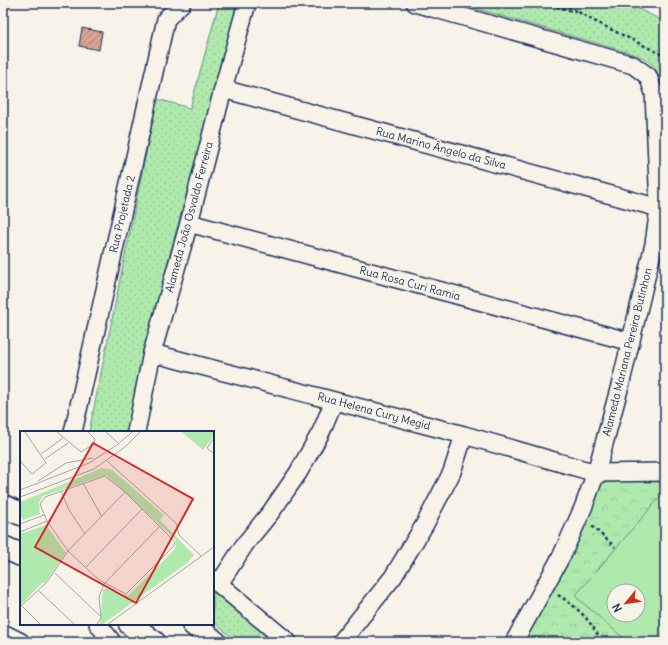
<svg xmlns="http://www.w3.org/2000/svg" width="668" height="645" font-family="Delius,sans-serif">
<defs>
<pattern id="grass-dots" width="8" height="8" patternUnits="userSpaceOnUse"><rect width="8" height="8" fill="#b0e9ad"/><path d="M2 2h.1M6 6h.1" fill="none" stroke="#97c897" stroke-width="1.8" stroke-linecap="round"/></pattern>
<pattern id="park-crowns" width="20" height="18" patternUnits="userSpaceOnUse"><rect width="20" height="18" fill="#b0e9ad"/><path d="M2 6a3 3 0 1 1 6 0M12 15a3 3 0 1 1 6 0" fill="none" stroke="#97c897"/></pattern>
<pattern id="building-hatch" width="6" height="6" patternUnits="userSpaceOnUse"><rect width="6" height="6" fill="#daa490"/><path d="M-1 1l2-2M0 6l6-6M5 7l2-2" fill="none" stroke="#b08679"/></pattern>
</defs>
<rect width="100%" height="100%" fill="#f7f3e8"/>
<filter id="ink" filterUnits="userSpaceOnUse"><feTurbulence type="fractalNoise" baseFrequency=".025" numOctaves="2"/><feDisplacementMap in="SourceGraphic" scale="8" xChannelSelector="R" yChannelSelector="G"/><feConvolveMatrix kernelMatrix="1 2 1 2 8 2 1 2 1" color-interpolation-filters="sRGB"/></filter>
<g filter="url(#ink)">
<path fill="url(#grass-dots)" stroke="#668c86" d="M 219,3 L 238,3 L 215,85 L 200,145 L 168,261 L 148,340 L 128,432 L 89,432 L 157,99 L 190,108 Z
M 456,3 L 627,3 L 665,22 L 665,124 C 664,102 666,72 645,59 C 640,56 633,54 627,52 Z
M 213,588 L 275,642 L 237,642 L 213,621 Z"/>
<path fill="url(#park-crowns)" stroke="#668c86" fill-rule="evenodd" d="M 665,479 L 665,642 L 524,642 L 524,637 L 535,618 L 551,595 L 600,486 L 606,481 ZM 614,591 L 638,591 L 638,615 L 614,615 Z"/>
<path fill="#b0e9ad" stroke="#668c86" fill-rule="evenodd" d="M 665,491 L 665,639 L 663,642 L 628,642 L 575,596 ZM 614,591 L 638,591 L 638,615 L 614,615 Z"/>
<path fill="url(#building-hatch)" stroke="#1b2f5e" d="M 82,28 L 102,32 L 99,50 L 79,46 Z"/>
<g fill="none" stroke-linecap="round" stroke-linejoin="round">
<g stroke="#1b2f5e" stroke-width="20">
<path id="minor" d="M 415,3 L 633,65 L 648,76 L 654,93 L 659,208 L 654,244 L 621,382 L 596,473 L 583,508 L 562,555 L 514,642
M 223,89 L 659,208 L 665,208
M 189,223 L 631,342
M 152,353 L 464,435 L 596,473 L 665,472
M 73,432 L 166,19 L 182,3
M 136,432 L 152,353 L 189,223 L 223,89 L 247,3
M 213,579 L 288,642
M 219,584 L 245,544 L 271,512 L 298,473 L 321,432 L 334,401
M 98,624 L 112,642
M 3,633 L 21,642
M 341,642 L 393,577 L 425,524 L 452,472 L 464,435"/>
</g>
<g stroke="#1b2f5e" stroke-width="25">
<path id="secondary" d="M 3,506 L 21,514
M 3,547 L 21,555
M 130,624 L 154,642
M 193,624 L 215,642"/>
</g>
<path stroke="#1b2f5e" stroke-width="2.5" stroke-dasharray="3 3" stroke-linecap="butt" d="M 545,3 L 576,12
M 563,3 L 594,21 L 665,56
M 592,526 L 615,547
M 558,595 C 576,606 593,622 601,642"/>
<use href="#minor" stroke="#f7f3e8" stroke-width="17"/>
<use href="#secondary" stroke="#f7f3e8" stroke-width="22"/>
</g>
</g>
<g text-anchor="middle" stroke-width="3" stroke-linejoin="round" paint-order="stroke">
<g font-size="11" fill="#1b2f5e" stroke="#f7f3e8">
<text transform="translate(441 148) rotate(15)" y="4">Rua Marino Ângelo da Silva</text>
<text transform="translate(122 214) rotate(-77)" y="4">Rua Projetada 2</text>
<text transform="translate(189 217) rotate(-75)" y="4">Alameda João Osvaldo Ferreira</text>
<text transform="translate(410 283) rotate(15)" y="4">Rua Rosa Curi Ramia</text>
<text transform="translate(627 352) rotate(-76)" y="4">Alameda Mariana Pereira Butinhon</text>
<text transform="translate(374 411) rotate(15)" y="4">Rua Helena Cury Megid</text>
</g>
</g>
<g transform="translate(20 431)">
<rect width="194" height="194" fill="#f7f3e8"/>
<path d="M 82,37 L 92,39 L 144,84 L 140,89 L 174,124 L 168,131 L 83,193 L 80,193 L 83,158 L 88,157 L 103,164 L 109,164 L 155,118 L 156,109 L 86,44 L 23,65 L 19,71 L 20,83 L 3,89 L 0,84 L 0,71 Z" fill="#b0e9ad"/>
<path d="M 162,1 L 194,1 L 194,5 L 183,19 ZM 26,94 L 46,122 L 25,152 L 23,151 L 0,175 L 0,103 Z" fill="#b0e9ad"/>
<path d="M175 8a6 6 0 1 1 12 0a6 6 0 1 1-12 0ZM 31,106 L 39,129 L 23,135 L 15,112 ZM-1 116a6 6 0 1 1 12 0a6 6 0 1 1-12 0Z" fill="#b0e9ad"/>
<path fill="none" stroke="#9fa5b1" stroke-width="1" d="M 37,1 L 61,21 L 75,12 L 74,7 L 68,1M 86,1 L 99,13M 194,7 L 187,17 L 194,23M 21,23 L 43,7M 25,28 L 48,12M 0,30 L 12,43 L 26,32 L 5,1M 87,30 L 156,92 L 159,104 L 181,125M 85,45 L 105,61 L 155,111 L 153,116 L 106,163 L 79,149 L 48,120 L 27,90 L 20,73 L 25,66 ZM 18,50 L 46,32 L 73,27M 63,52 L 82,86M 0,59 L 69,32 L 97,14 L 112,1M 41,60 L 49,79 L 65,103M 0,66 L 74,38 L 106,15 L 120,1M 0,93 L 24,84M 0,101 L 27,90M 65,137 L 122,78M 35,142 L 80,185M 19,160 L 54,193M 2,175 L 20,193M 0,176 L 27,151 L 48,120 L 105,61M 77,193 L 81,187 L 79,166 L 84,153 L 140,95M 88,193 L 194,116"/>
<path fill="#d62828" fill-opacity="0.15" stroke="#d62828" stroke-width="2" d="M 73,12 L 173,68 L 116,172 L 15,116 Z"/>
<rect width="194" height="194" fill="none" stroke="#1b2f5e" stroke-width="2"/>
</g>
<rect width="668" height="645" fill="none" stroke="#f7f3e8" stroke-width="16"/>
<rect x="8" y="8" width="652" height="629" fill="none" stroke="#1b2f5e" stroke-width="1.5" filter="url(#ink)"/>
<g transform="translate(626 603) rotate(241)"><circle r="19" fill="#f7f3e8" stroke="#9fa5b1"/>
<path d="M0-3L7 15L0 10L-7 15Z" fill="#c8321e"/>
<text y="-6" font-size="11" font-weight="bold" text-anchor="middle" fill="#1b2f5e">N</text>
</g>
</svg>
